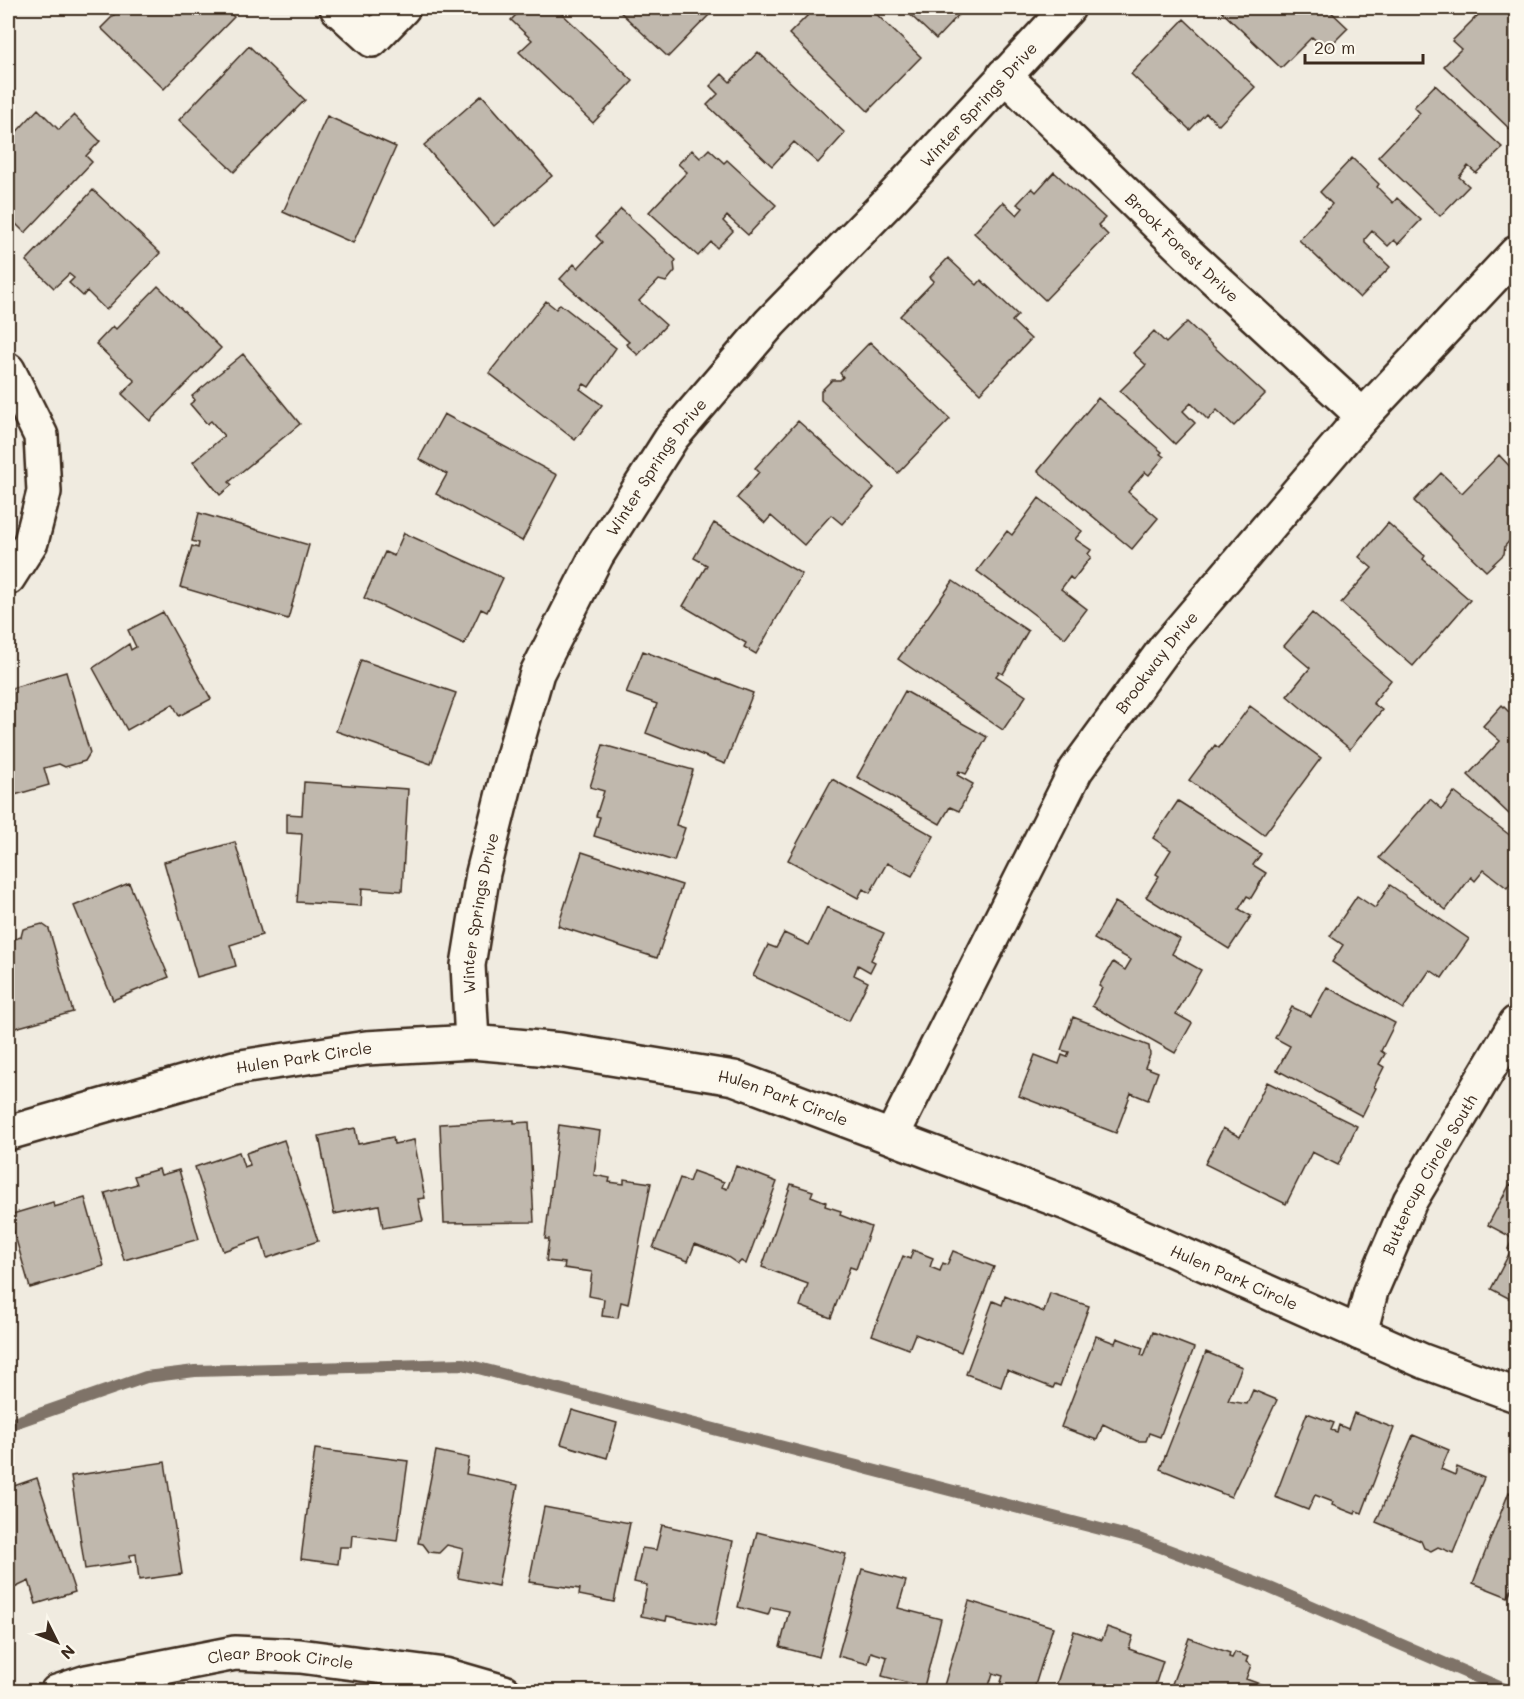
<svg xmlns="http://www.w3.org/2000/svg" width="1524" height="1699" font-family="Mali,sans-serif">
<rect width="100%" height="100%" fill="#f0ebe0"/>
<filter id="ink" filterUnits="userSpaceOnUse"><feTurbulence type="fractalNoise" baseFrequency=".0167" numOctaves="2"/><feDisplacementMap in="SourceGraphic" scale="12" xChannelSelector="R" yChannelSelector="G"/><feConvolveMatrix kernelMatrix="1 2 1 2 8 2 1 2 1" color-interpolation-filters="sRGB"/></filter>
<g filter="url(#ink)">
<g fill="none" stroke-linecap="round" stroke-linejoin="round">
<path stroke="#7f7367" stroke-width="12" d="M 8,1425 L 146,1377 L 195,1371 L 463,1364 L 1139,1539 L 1270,1588 L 1511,1692"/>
</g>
<path fill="#c0b8ad" stroke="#3b2a1e" stroke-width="1.5" d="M 121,8 L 224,8 L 234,17 L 164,89 L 101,28 Z
M 523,8 L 556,8 L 633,81 L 593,123 L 519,52 L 532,40 L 511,20 Z
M 616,8 L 701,8 L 709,15 L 668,57 Z
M 815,8 L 870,8 L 921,57 L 868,111 L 789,34 Z
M 903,8 L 965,8 L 936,39 Z
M 1218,8 L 1327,8 L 1348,28 L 1326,50 L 1312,37 L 1281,68 Z
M 1485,8 L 1514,8 L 1516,10 L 1515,134 L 1444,66 L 1461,49 L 1452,41 Z
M 1184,19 L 1255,87 L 1219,125 L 1206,113 L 1190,130 L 1131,74 Z
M 249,46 L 305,100 L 234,172 L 179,120 Z
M 758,52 L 845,133 L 818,163 L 794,142 L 772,166 L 707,105 L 718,94 L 710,86 L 722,74 L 730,82 Z
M 1435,85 L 1503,148 L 1476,173 L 1468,166 L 1459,177 L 1469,186 L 1440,216 L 1378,157 L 1420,113 L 1414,107 Z
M 482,95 L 552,176 L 494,226 L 424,145 Z
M 38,109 L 59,130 L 74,115 L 100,141 L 86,156 L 92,162 L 25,233 L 8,216 L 8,141 Z
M 327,116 L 396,147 L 353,243 L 283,212 Z
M 709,149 L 724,163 L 727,160 L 776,205 L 748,235 L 727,216 L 723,221 L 733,231 L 717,248 L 711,242 L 698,256 L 649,212 L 687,172 L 678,164 L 692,150 L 700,158 Z
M 1352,158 L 1379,184 L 1377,187 L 1393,203 L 1397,198 L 1421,220 L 1398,244 L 1394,240 L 1388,246 L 1372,231 L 1365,239 L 1365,243 L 1390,267 L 1360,298 L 1299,240 L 1332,204 L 1320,192 Z
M 1054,172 L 1105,218 L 1098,225 L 1108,235 L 1045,300 L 974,233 L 1003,202 L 1017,215 L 1023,208 L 1017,204 L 1032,188 L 1036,192 Z
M 93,190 L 160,253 L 106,310 L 87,291 L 83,296 L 69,283 L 74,278 L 69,274 L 54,288 L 26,261 Z
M 621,209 L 676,260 L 674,263 L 675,271 L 666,282 L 659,280 L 639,301 L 666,325 L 638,355 L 626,344 L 629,342 L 560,279 L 574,264 L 578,268 L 602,242 L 596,236 Z
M 948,258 L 977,285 L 981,280 L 1018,315 L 1012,321 L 1031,339 L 980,393 L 900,316 L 934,281 L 930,277 Z
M 158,286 L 221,348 L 150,421 L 122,394 L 135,381 L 96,344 L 113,326 L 116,329 Z
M 546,301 L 556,309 L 560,304 L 616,348 L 589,387 L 584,384 L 580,389 L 602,405 L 575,440 L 489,373 Z
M 1187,322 L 1265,394 L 1234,426 L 1217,410 L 1208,420 L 1191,403 L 1183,411 L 1195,423 L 1175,444 L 1120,391 L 1146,365 L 1133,353 L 1154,331 L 1166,343 Z
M 870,342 L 950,419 L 898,473 L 821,400 L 821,391 L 832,380 L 840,380 L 843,377 L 840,373 Z
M 243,354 L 300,424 L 229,482 L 232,485 L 220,495 L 193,462 L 224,436 L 211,421 L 207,424 L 190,404 L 195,400 L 192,396 Z
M 1098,398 L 1162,452 L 1160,454 L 1164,457 L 1149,475 L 1145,472 L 1128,492 L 1158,518 L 1132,549 L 1038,471 Z
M 444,414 L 557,475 L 522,541 L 436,494 L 447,474 L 419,459 Z
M 798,421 L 874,488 L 842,524 L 831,515 L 804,545 L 771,516 L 765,523 L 737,498 L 759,472 L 755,468 Z
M 1499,455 L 1516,473 L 1516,533 L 1505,546 L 1504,554 L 1486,571 L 1414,501 L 1441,473 L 1462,493 Z
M 1039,498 L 1082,531 L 1075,539 L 1091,550 L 1088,554 L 1091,557 L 1073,580 L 1070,577 L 1061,589 L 1087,609 L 1065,638 L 977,571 L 1007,531 L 1012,535 Z
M 199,513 L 309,545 L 288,619 L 180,587 L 192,546 L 198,548 L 199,543 L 192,541 Z
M 714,523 L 802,574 L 756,654 L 744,647 L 746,643 L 683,606 L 707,565 L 694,558 Z
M 1388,523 L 1425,556 L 1423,559 L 1470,600 L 1413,666 L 1341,603 L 1372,568 L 1359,557 Z
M 404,533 L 503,578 L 487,612 L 481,609 L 464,645 L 364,598 L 385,552 L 394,556 Z
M 953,581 L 1028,631 L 1003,674 L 999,672 L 996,676 L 1026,696 L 1003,730 L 898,659 Z
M 163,612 L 211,699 L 179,716 L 173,704 L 127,730 L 93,668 L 129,644 L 131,650 L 136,647 L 128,630 Z
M 1312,613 L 1391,680 L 1373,703 L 1382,710 L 1350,749 L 1287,696 L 1310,668 L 1284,646 Z
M 643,651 L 753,693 L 725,764 L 646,733 L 657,704 L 626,693 Z
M 361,660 L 456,693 L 431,764 L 336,731 Z
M 66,672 L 90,753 L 85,761 L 65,767 L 59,764 L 44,768 L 49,785 L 8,797 L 8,689 Z
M 905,691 L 987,737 L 966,774 L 959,771 L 957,775 L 973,784 L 959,811 L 950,807 L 940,824 L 857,777 Z
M 1502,705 L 1516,719 L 1516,815 L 1513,812 L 1510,815 L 1468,775 L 1500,741 L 1483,726 Z
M 1250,706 L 1321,758 L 1264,835 L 1189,780 L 1215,745 L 1219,748 Z
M 603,745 L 693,770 L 676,825 L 685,828 L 674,861 L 594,836 L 600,817 L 596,816 L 604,791 L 590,787 Z
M 832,779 L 934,836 L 912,876 L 887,863 L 870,893 L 863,889 L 858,898 L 788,860 Z
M 304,782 L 408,789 L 402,891 L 362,888 L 361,906 L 297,902 L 302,834 L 287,833 L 287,814 L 302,815 Z
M 1454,792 L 1516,840 L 1516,876 L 1507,888 L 1484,870 L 1475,881 L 1471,877 L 1446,910 L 1379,858 L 1430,799 L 1442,809 Z
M 1178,801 L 1261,854 L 1253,865 L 1266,873 L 1251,898 L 1247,896 L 1239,909 L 1251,916 L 1229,949 L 1146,897 L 1159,876 L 1156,874 L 1171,850 L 1153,838 Z
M 235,842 L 262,935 L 230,945 L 236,966 L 197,977 L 164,862 Z
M 582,852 L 682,885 L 657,958 L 558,926 Z
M 129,883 L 169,977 L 113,1000 L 74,906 Z
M 1390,885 L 1469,939 L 1442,978 L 1430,970 L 1403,1009 L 1332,962 L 1343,945 L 1330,936 L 1357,896 L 1375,908 Z
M 1115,902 L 1180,939 L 1172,954 L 1201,970 L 1176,1014 L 1192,1023 L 1175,1053 L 1092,1006 L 1102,988 L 1099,986 L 1113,962 L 1125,970 L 1131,960 L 1094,939 Z
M 827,907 L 884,933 L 871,960 L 875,962 L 870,972 L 858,965 L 854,975 L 868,982 L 849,1021 L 753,976 L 768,945 L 776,948 L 784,933 L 809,945 Z
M 42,924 L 49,929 L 73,1012 L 8,1030 L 8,941 L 21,937 L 23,929 Z
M 1327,987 L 1395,1023 L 1381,1051 L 1385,1054 L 1379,1064 L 1384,1067 L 1374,1087 L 1376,1088 L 1362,1116 L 1277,1070 L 1290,1046 L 1275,1038 L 1292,1007 L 1311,1016 Z
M 1073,1017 L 1149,1046 L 1150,1055 L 1145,1067 L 1158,1072 L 1148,1100 L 1131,1093 L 1116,1133 L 1019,1096 L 1035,1055 L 1059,1064 L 1062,1055 L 1067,1057 L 1069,1052 L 1061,1050 Z
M 1267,1082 L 1357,1126 L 1338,1165 L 1312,1152 L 1286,1204 L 1205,1164 L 1223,1128 L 1240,1137 Z
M 514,1120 L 514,1123 L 529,1122 L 534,1222 L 444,1223 L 440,1124 Z
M 559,1125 L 600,1131 L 594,1175 L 610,1178 L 609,1182 L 624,1184 L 624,1179 L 651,1183 L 628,1304 L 621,1302 L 618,1318 L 602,1316 L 604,1299 L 589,1296 L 592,1272 L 564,1268 L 565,1263 L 546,1261 L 549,1239 L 545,1239 Z
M 355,1128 L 358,1144 L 393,1137 L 394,1144 L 414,1140 L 425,1198 L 418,1199 L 423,1221 L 383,1228 L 379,1205 L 334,1214 L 319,1136 Z
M 284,1140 L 318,1241 L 267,1258 L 261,1238 L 223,1251 L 195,1167 L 239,1152 L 244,1167 L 250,1165 L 246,1153 Z
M 736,1166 L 777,1182 L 746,1264 L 741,1261 L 738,1264 L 726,1256 L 695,1244 L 688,1261 L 653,1248 L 680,1178 L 689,1182 L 693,1171 L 724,1182 L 722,1187 L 727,1189 Z
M 159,1169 L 161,1175 L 179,1170 L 199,1239 L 124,1260 L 105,1193 L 137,1184 L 134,1176 Z
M 791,1184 L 813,1191 L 811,1196 L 826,1202 L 825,1206 L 841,1211 L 840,1215 L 871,1227 L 856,1269 L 850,1267 L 831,1318 L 800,1306 L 808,1284 L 762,1267 Z
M 1510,1184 L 1516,1187 L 1516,1302 L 1491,1289 L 1511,1250 L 1508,1249 L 1513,1238 L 1488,1225 Z
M 85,1198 L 104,1266 L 30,1288 L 9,1215 L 53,1202 L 54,1207 Z
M 913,1250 L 933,1258 L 930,1267 L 940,1271 L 943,1263 L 947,1265 L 953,1251 L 994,1267 L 961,1352 L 915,1334 L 909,1349 L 872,1335 L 903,1256 L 910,1259 Z
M 1050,1293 L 1089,1306 L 1060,1386 L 1055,1384 L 1053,1388 L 1007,1370 L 1001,1387 L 966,1374 L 993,1301 L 1002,1305 L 1005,1296 L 1044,1312 Z
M 1153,1332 L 1194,1348 L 1160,1437 L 1149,1433 L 1146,1441 L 1137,1441 L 1103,1424 L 1097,1440 L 1061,1427 L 1096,1336 L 1115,1343 L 1117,1338 L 1143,1348 L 1141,1355 L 1144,1356 Z
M 1206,1352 L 1242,1367 L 1228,1401 L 1247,1404 L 1253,1390 L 1277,1400 L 1231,1497 L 1160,1469 Z
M 572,1410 L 617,1423 L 607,1458 L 561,1444 Z
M 1307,1413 L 1334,1423 L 1331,1430 L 1337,1432 L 1339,1425 L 1348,1429 L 1354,1413 L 1394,1428 L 1362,1513 L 1356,1511 L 1355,1514 L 1332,1505 L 1333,1502 L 1315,1495 L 1308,1510 L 1275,1497 Z
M 1413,1435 L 1449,1450 L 1441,1469 L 1455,1475 L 1457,1467 L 1484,1478 L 1453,1553 L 1438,1547 L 1431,1551 L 1424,1548 L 1421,1541 L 1376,1522 Z
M 315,1449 L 408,1461 L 397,1541 L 352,1535 L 351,1547 L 340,1547 L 338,1564 L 301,1559 Z
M 436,1451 L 469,1458 L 466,1474 L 518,1485 L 498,1586 L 458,1578 L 463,1549 L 447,1545 L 439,1553 L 429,1552 L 423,1544 L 418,1543 Z
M 165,1462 L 182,1574 L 139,1580 L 136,1554 L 130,1555 L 131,1562 L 85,1569 L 71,1476 Z
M 37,1478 L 75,1592 L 36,1604 L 29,1581 L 8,1591 L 8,1488 Z
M 1509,1492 L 1516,1495 L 1516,1583 L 1514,1582 L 1508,1597 L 1473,1583 Z
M 544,1507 L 630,1523 L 614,1602 L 579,1595 L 580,1589 L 529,1582 Z
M 662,1525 L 733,1541 L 715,1626 L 667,1616 L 666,1621 L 641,1616 L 647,1585 L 634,1582 L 642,1548 L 656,1550 Z
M 757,1532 L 846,1554 L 819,1657 L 780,1647 L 789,1611 L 771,1607 L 768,1615 L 738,1607 Z
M 862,1569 L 906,1581 L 898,1608 L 941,1619 L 924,1687 L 882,1676 L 887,1657 L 871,1652 L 868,1664 L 838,1656 Z
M 969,1601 L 1053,1627 L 1033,1692 L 1010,1692 L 999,1688 L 1003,1676 L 993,1673 L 987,1692 L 952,1692 L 943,1689 Z
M 1107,1627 L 1133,1636 L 1129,1649 L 1163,1661 L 1153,1692 L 1054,1692 L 1074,1631 L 1102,1640 Z
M 1189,1638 L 1230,1653 L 1229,1657 L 1232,1658 L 1235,1652 L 1248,1657 L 1246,1662 L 1251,1665 L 1246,1679 L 1271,1688 L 1270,1692 L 1169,1692 Z"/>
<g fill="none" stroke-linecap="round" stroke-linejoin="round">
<g stroke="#3b2a1e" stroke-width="38">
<g id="minor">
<path d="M 337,8 L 372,40 L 403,8"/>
<path id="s1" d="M 1004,75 L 1189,255 L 1363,416"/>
<path d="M 8,370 L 41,436 L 44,492 L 31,542 L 8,578"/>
<path id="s2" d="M 472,1042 L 468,965 L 483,873 L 507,777 L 537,673 L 597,555 L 672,437 L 770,323 L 892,198 L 1068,8"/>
<path id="s3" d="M 8,1133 L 234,1068 L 366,1048 L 472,1042 L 561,1050 L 734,1078 L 1069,1204 L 1423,1361 L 1516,1395"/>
<path id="s4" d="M 892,1136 L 1076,770 L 1166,647 L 1363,416 L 1516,253"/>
<path id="s5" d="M 1360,1333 L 1371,1291 L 1410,1201 L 1516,1023"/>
<path id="s6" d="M 57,1692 L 87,1682 L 235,1653 L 300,1656 L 445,1675 L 504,1692"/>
</g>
</g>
<use href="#minor" stroke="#fbf7ec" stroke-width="33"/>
</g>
</g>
<g text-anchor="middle" stroke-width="4.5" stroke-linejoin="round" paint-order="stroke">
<g font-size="16" fill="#3b2a1e" stroke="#fbf7ec">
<text dy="6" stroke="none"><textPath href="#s2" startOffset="1102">Winter Springs Drive</textPath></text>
<text dy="6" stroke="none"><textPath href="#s1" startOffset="248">Brook Forest Drive</textPath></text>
<text dy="6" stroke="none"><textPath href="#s2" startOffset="616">Winter Springs Drive</textPath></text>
<text dy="6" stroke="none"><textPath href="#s4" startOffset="544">Brookway Drive</textPath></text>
<text dy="6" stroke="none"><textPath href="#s2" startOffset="130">Winter Springs Drive</textPath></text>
<text dy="6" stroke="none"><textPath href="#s3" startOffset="306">Hulen Park Circle</textPath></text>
<text dy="6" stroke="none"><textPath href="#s3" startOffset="792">Hulen Park Circle</textPath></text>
<text dy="6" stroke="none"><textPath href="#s5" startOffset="174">Buttercup Circle South</textPath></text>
<text dy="6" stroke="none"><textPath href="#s3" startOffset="1278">Hulen Park Circle</textPath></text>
<text dy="6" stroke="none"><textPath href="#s6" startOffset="228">Clear Brook Circle</textPath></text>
</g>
</g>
<rect width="1524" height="1699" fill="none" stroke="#fbf7ec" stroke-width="30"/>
<rect x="15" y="15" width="1494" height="1669" fill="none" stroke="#3b2a1e" stroke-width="2" filter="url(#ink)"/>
<g transform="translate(57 1642) rotate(133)" stroke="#fbf7ec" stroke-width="4.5" paint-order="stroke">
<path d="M0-4.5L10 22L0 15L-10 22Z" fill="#3b2a1e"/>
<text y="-9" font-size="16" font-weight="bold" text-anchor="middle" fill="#3b2a1e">N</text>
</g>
<path d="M1305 54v9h118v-9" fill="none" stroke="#3b2a1e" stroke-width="3"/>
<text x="1314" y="54" font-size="18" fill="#3b2a1e" stroke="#fbf7ec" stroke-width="4.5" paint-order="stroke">20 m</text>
</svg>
